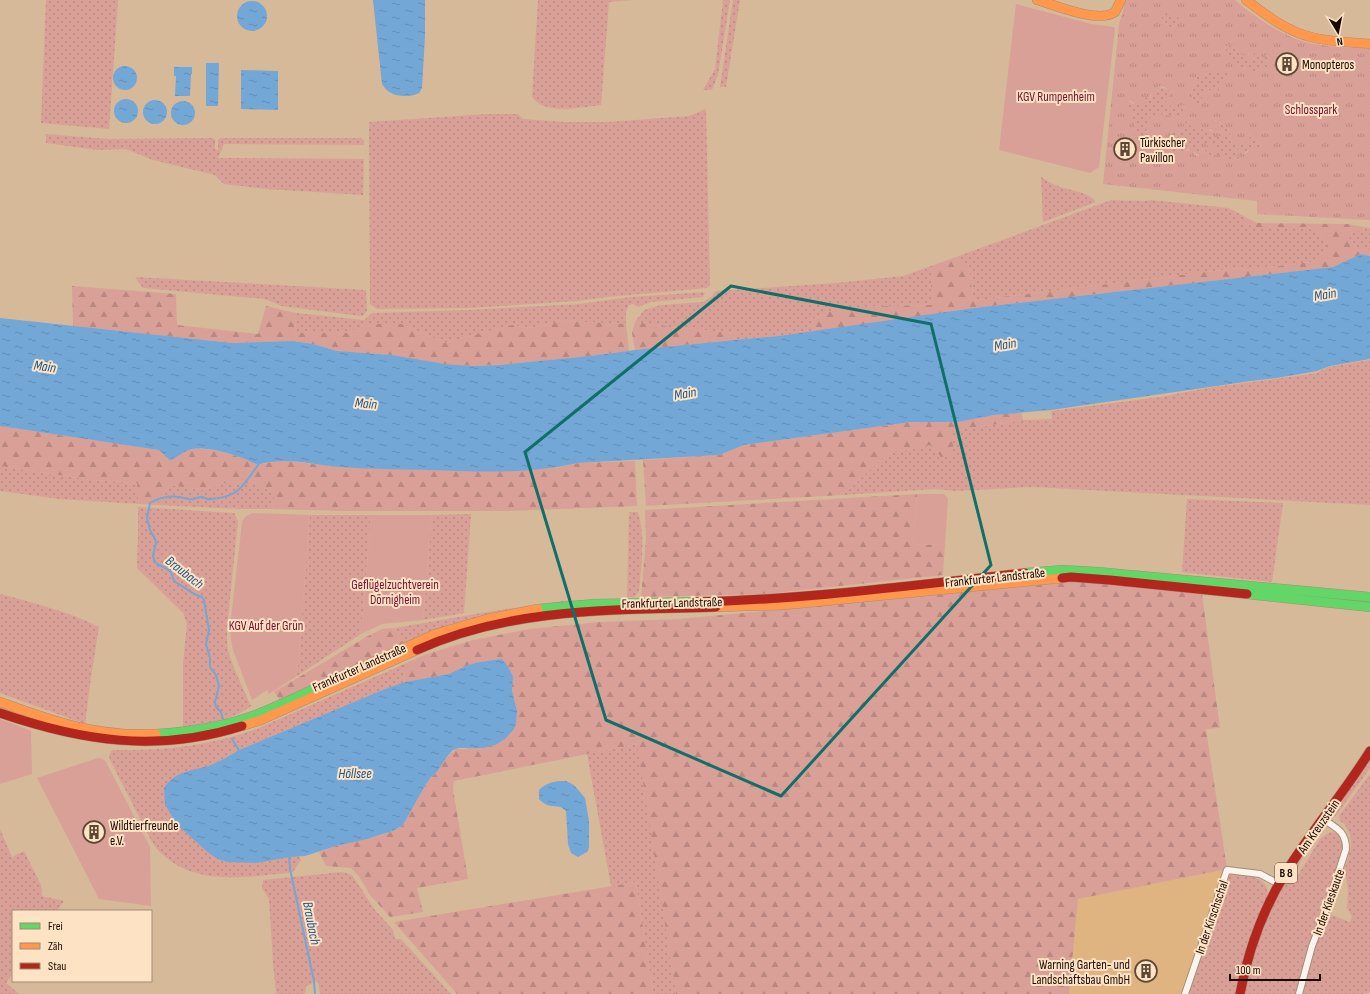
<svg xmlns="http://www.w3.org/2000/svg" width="1370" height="994" font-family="'Sofia Sans Condensed',sans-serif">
<defs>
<pattern id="grass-dots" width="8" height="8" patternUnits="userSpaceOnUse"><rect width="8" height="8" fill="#d9a098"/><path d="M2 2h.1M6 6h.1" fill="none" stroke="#ba8881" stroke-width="1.8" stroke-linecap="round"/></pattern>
<pattern id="forest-firs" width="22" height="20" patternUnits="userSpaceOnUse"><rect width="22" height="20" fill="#d9a098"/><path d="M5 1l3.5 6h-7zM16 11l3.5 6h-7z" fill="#ba8881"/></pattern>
<pattern id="park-tufts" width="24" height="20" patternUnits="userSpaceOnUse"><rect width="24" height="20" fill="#d9a098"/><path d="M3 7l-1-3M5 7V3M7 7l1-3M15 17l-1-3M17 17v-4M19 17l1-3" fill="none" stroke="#ba8881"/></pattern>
<pattern id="water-ripples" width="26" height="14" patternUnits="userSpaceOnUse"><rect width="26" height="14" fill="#73a7d6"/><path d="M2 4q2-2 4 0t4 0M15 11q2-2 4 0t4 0" fill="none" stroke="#638eb6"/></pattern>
</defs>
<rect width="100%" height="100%" fill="#d6b998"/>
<path fill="#e0b480" d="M 1227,869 L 1229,874 L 1189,994 L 1069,994 L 1078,899 Z"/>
<path fill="url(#grass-dots)" d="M 46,0 L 118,0 L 109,129 L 41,123 Z
M 538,0 L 633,0 L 609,2 L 601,105 C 583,107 541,116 532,96 Z
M 723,0 L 730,0 L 718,75 L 712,90 L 703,90 L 715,69 Z
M 733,0 L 740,0 L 726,87 L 720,87 Z
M 1168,11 L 1179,18 L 1176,25 L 1171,28 L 1161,18 Z
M 1232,45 L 1239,53 L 1245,55 L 1249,50 L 1251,51 L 1248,55 L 1253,56 L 1254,53 L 1260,55 L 1260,59 L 1266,55 L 1270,58 L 1266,62 L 1268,67 L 1260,69 L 1253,76 L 1245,68 L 1239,67 L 1225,53 L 1226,46 Z
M 1228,70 L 1233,75 L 1224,80 L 1219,90 L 1210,90 L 1202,99 L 1200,103 L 1193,103 L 1192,91 L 1197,74 L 1206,75 L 1210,72 Z
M 1157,86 L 1170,90 L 1169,100 L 1178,104 L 1184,105 L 1185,108 L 1176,118 L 1164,113 L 1145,132 L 1154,145 L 1160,145 L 1160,150 C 1149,151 1141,149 1134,140 L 1135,121 L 1131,121 L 1126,106 L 1127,100 L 1133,104 L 1143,98 L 1148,97 L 1151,100 C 1150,94 1153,91 1157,86 Z
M 706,109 L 710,285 L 707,288 L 607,297 L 577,301 L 471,308 L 377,309 L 370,304 L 369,122 L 487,114 L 518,114 L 523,119 L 565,122 L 608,122 L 689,116 Z
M 1214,120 L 1229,129 L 1232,144 L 1250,134 L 1262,145 L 1259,148 L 1254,146 C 1251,147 1240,157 1238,159 L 1231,161 L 1201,152 L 1203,149 L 1217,151 L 1200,142 C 1201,147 1198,152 1200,156 L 1189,149 C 1181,152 1175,154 1167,152 L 1171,133 L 1174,130 L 1179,135 L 1179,128 L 1186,121 C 1200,126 1213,131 1225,140 L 1215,125 Z
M 46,134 L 108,139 L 213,138 L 215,140 L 215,149 L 218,150 L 218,140 L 220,138 L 361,138 L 364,141 L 364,145 L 224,144 L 218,158 L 364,159 L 363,195 L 266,189 L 224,184 L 215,175 L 153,160 L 126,149 L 98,150 L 46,143 Z
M 1041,177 C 1047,180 1052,184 1058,186 C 1070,191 1087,191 1096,202 L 1043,222 Z
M 1111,200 L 1144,201 L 1151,200 L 1229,208 L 1247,218 L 1245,223 L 1254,227 L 1303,227 L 1314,229 L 1327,243 L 1325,255 L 1318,261 L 1281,266 L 1230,269 L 978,300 L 973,299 L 969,265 L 957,260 L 956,257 Z
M 1364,227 L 1370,228 L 1370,250 L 1357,249 L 1349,238 L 1352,232 L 1363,232 Z
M 931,266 L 931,305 L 857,307 L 834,310 L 811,320 L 811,332 L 779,336 L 734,340 L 736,333 L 669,327 L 635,322 L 644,310 L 661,305 L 703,302 L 711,297 L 716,291 L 836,283 L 903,276 Z
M 135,277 L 366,290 L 367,311 L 364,315 L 360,316 L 282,306 L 265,299 L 143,288 Z
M 705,292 L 703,297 L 651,302 L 638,307 L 633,304 L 629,305 L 626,312 L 626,324 L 562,321 L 530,328 L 512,325 L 445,343 L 402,324 L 363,324 L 349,333 L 295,333 L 296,313 L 364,320 L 372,313 L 468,310 L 579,304 L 631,297 Z
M 1370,360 L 1370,505 L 1032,487 L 956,491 L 935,489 L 843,495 L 887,454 L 930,445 L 941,457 L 953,431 L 1023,420 L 1052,419 L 1051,411 L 1160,397 L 1207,388 L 1296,376 L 1316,373 L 1328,367 Z
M 0,466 L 92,480 L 137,483 L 139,504 L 59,499 L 0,491 Z
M 225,483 L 255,483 L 275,493 L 272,509 L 240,509 L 156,505 L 170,485 L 202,490 Z
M 1187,499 L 1283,503 L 1272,582 L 1182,572 Z
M 138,507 L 234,513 L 238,521 L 227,628 C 227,635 227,643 228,650 C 233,669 243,687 251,706 C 233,720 206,724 183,727 L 183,663 L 187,624 L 183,613 L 137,568 L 138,534 Z
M 629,512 L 638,512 C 646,537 641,566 639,592 L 634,597 L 627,597 Z
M 471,514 L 464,613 L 423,620 L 432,515 Z
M 310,515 L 371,515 L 361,634 L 297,676 Z
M 0,594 C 34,603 67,611 99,627 L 91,677 L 85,724 L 0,693 Z
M 627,599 L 402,645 L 395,628 L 493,611 L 562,601 Z
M 402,665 L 405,682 L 385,689 L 239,750 L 218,762 L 207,766 L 176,824 L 186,833 L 290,857 L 299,856 L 301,860 L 293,872 C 250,877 197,887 162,854 C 158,851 155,846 152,842 L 110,760 L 109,756 L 112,750 C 165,751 210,746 259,728 Z
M 638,744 L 676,994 L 653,994 L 636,882 L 611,886 L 587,754 Z
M 1370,761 L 1370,768 L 1335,817 L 1334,811 Z
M 1370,774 L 1370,992 L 1363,994 L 1189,994 L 1229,874 C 1245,876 1272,875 1267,898 L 1290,875 L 1303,853 L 1316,837 L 1317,837 L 1306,851 L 1293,876 L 1297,877 L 1320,839 L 1330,832 L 1336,833 L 1341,838 L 1343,847 L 1321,913 L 1332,915 L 1350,922 L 1352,916 L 1347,908 L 1348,891 L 1345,868 L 1351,847 L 1351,841 L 1350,835 L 1345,824 L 1340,821 L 1339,816 Z
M 0,829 L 12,857 L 24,851 L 41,885 L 42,896 L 64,901 L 57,911 L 13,911 L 13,973 L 6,983 L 19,994 L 0,994 Z
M 342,872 L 352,875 L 375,910 L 393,930 L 395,939 L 401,939 L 451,994 L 320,994 L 318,981 L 306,986 L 305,994 L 276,994 L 273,963 L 269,899 L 262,888 L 263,880 Z"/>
<path fill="url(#forest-firs)" d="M 1247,218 L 1258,223 L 1347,224 L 1364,227 L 1363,232 L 1352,232 L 1349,238 L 1357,249 L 1370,250 L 1370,256 L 1361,254 L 1333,267 L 974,308 L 838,329 L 811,332 L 811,320 L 834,310 L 857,307 L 931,305 L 931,266 L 956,257 L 957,260 L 969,264 L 973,299 L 978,300 L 1230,269 L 1281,266 L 1318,261 L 1325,255 L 1327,243 L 1314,229 L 1303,227 L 1254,227 L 1245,223 Z
M 72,286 L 176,294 L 177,325 L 258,334 L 266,306 L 296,313 L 295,333 L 349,333 L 363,324 L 402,324 L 445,343 L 512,325 L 530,328 L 562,321 L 626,324 L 629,351 L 590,356 L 499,365 L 473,366 L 445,364 L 392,355 L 337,351 L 313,344 L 293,341 L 232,343 L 73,326 Z
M 635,322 L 669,327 L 736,333 L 734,340 L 635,350 L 632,333 Z
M 1021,412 L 1023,420 L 953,431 L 953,454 L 941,457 L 930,445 L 887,454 L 843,495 L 646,506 L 643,460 L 719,455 L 744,445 L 911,422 L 958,422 L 994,415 Z
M 0,426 L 159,450 L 170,459 C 177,458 182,452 189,450 C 205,445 244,457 258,465 L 280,460 L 338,467 L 557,468 L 578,463 L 635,461 L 637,506 L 509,511 L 340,511 L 272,509 L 275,493 L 255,483 L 225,483 L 202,490 L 170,485 L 156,505 L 139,504 L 137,483 L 92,480 L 0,466 Z
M 917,494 L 913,545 L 945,544 L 943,575 L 765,594 L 641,597 L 646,539 L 645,510 Z
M 1072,582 L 1087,582 L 1202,594 L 1220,728 L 1206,729 L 1227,869 L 1078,899 L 1069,994 L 676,994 L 637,744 L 454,781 L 453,789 L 468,879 L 417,888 L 423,912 L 390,917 L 371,896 L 358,875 L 351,868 L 326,866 L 319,852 L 336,846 L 382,835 L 393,831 L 403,825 L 426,784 L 431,777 L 437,772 L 446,758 L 456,749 L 466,749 L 516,724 L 517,711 L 511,685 L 513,676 L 501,659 L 480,662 L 468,665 L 449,674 L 405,682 L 402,665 L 424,655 L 473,640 L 529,629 L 599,622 L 679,619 L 765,611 Z
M 395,628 L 402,645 L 332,675 L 280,700 L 274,692 L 366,637 L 382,629 Z
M 636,882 L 653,994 L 457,994 L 394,922 Z"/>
<path fill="url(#park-tufts)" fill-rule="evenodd" d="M 1125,0 L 1235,0 C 1256,18 1282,36 1309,43 C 1329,47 1350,47 1370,49 L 1370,220 L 1257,214 L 1257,201 L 1103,184 L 1119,24 L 1123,11 ZM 1168,11 L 1179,18 L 1176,25 L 1171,28 L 1161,18 ZM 1232,45 L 1239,53 L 1246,56 L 1249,50 L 1251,51 L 1247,58 L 1248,61 L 1252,61 L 1254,58 L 1253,56 L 1254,53 L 1260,55 L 1260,59 L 1266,57 L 1266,55 L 1268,55 L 1268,58 L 1270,58 L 1266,62 L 1268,67 L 1260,69 L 1257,67 L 1255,68 L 1256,73 L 1253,75 C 1251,70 1244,68 1239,67 C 1237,60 1231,56 1225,53 L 1226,46 ZM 1228,70 L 1232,75 L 1224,79 L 1219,90 L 1210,90 L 1208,93 L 1203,91 L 1200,92 L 1202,99 L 1200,103 L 1193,103 L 1192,91 L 1197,74 L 1202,80 L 1210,72 L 1215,73 L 1220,71 ZM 1158,86 L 1164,87 L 1168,90 L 1170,90 L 1169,100 L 1164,103 L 1167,109 L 1174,102 L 1178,104 L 1177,109 L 1182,105 L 1184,105 L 1185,108 L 1176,118 C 1163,113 1159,111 1147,120 L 1148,129 L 1142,139 L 1145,143 L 1159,145 L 1160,150 C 1149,151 1141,149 1134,141 L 1135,121 L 1131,121 L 1132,115 L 1126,106 L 1127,100 L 1142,106 L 1146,102 L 1144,98 L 1148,97 L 1152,101 L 1150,97 L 1152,92 L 1160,90 ZM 1215,120 L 1229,129 L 1232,144 C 1239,145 1246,145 1251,139 L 1247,135 L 1250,134 L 1262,145 L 1259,148 L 1254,146 L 1249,149 L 1247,153 L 1244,154 L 1240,150 L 1235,149 L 1235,153 L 1240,157 L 1238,159 L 1231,161 L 1225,155 L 1210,155 L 1201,152 L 1203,149 L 1208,151 L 1212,150 L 1214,152 L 1218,151 L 1211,144 L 1208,146 L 1202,141 L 1200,142 L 1199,156 L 1195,155 L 1193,151 C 1185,148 1178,155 1167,152 L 1170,141 L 1174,137 L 1171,133 L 1174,130 L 1179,135 L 1179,128 L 1183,127 L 1186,121 L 1188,122 L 1190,126 L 1195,124 C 1197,128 1203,130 1207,131 L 1210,129 L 1215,134 L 1212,136 L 1214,139 L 1219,136 L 1222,138 L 1222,141 L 1225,140 L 1224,131 L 1215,125 Z"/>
<path fill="#d9a098" d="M 1016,4 L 1091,24 L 1114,27 L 1115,29 L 1099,167 L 1090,173 L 999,150 Z
M 917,494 L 944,494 L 948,498 L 945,544 L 913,545 Z
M 253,513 L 310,515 L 297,676 L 269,694 L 267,690 L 252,700 L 233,650 L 231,640 L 230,627 L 242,522 L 246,516 Z
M 371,515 L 432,515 L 423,620 L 382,624 L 361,634 Z
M 0,719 L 31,731 L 32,774 L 0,784 Z
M 98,758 L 103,759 L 106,762 L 150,847 L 151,906 L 99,899 L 37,778 Z"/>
<path fill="url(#water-ripples)" d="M 373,0 L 425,0 L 425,36 L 422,88 L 419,93 C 412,97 397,97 391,93 C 387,91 384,87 382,84 Z
M237 16a15 15 0 1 1 30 0a15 15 0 1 1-30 0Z
M 206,63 L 219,63 L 218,106 L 206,106 Z
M113 78a12 12 0 1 1 24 0a12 12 0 1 1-24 0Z
M 174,67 L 192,67 L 192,74 L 191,74 L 190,96 L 175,96 L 176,76 L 174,76 Z
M 241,70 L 278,71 L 278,110 L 241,109 Z
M114 111a12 12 0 1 1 24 0a12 12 0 1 1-24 0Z
M143 112a12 12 0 1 1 24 0a12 12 0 1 1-24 0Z
M171 113a12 12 0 1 1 24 0a12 12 0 1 1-24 0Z
M 1361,254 L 1370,256 L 1370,359 L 1330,366 L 1317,371 L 1301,374 L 1276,378 L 1251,381 L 1051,410 L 994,415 L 958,422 L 911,422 L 744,445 L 719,455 L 578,463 C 530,474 479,472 430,470 C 400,469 369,469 339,467 C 312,465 285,456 258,465 C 244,457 205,444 189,450 C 182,452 177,458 170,460 L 159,450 L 0,426 L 0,318 L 232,343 L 293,341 L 313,344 L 337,351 L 392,355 L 445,364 L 473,366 L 499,365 L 590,356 L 635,350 L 734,340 L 779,336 L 974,308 L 1333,267 Z
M 501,659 L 505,662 L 513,676 L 512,690 L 517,711 L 516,724 L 514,729 L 505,739 L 495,745 L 483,748 L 459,748 L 453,750 L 446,758 L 437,772 L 431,777 L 426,784 L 403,825 L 393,831 L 367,839 L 336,846 L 305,856 L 290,857 L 256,863 L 227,862 L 218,859 L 210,854 L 176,824 L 165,804 L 164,788 C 174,772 191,771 208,766 C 219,762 229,756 239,750 L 385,689 L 405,682 L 449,674 L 468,665 L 480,662 Z
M 566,781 L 574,785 L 585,798 L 589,821 L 589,848 L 587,852 L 578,857 L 571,853 L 568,844 L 566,811 C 558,802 550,811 539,799 L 539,790 C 547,782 555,781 566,781 Z"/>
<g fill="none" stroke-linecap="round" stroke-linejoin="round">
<path stroke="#73a7d6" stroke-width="2" d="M 223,719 L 221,712 L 216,707 L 215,702 L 219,686 L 216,675 L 210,667 L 210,658 L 206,644 L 209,630 L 204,600 L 202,597 L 194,594 L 174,581 L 171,572 L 167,569 L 157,564 L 154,560 L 153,555 L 156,543 L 155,539 L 150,530 L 147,518 L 150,503 C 163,495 176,495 189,499 C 193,500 198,497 201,497 C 205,497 207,500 210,499 C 218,499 231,496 237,491 C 244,486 253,472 258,465
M 232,739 L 240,752
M 289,855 L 290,869 L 314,981 L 315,994"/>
<g stroke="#a58e74" stroke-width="8">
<path id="street" d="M 1185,994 L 1227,870 L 1260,874 L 1279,884
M 1299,994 L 1312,946 L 1328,905 L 1346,849 C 1346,831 1336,828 1323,819"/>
</g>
<g stroke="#a58e74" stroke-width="10">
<path id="fast" d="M 1025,573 L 1063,570 L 1098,572 L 1370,597
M 1247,594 L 1370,607
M 538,609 L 594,604 L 693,602
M 156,734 C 190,732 226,726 258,714 C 291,701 323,684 355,670"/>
</g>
<g stroke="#a58e74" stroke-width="10">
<path id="slow" d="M 1037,0 C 1055,5 1099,24 1115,12 L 1121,0
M 1246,0 C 1266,15 1286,31 1311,37 C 1330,42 1350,42 1370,44
M 716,607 L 783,605 L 1062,578
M 355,670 L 435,634 L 487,619 L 538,609
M 0,702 C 55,722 97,737 156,734
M 242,726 L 261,720 L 417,650"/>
</g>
<g stroke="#a58e74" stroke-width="10">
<path id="jam" d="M 1062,578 L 1071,577 L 1110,580 L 1247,594
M 693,602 C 804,600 914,585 1025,573
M 417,650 C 511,607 616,610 716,607
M 0,713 C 82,741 157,753 242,726
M 1240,994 C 1248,951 1263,909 1286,872 C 1312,830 1344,793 1370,751"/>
</g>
<use href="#street" stroke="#f9f4f0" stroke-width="6"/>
<use href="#fast" stroke="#63d668" stroke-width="9"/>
<use href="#slow" stroke="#ff974d" stroke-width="9"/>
<use href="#jam" stroke="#b3261e" stroke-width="9"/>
</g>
<path fill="none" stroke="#107068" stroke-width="3" stroke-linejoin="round" d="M 731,286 L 931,324 L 991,565 L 781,796 L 606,720 L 525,452 Z"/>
<defs>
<g id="building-ring" transform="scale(1.15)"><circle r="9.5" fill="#fde2c4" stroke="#5c4635" stroke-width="1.5"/><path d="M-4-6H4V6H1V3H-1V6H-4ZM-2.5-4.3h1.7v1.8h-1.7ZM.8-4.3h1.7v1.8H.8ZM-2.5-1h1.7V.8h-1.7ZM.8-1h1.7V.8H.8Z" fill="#5c4635"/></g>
</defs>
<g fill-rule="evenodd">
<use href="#building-ring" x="1287" y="64"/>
<use href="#building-ring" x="1125" y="149"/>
<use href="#building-ring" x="94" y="832"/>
<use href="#building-ring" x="1146" y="971"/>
</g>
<g text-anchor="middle" stroke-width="4" stroke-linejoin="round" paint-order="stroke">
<rect fill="#fde2c4" stroke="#5e493b" stroke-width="1" x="1275" y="863" width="22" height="20" rx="3"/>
<g font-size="12" font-weight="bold" fill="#1a0800">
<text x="1286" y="877">B 8</text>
</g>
<g font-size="13" fill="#1a0800" stroke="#fde2c4" text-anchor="start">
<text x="1302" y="69">Monopteros</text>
<text x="1140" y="147">Türkischer<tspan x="1140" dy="15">Pavillon</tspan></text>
<text x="110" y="830">Wildtierfreunde<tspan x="110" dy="15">e.V.</tspan></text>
<text x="1130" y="969" text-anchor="end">Warning Garten- und<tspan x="1130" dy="15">Landschaftsbau GmbH</tspan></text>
</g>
<g font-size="13" fill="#790d31" stroke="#fde2c4">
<text x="1056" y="101">KGV Rumpenheim</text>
<text x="1311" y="114">Schlosspark</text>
<text x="395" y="589">Geflügelzuchtverein<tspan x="395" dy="15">Dörnigheim</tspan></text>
<text x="266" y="630">KGV Auf der Grün</text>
</g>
<g font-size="13" fill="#1a0800" stroke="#fde2c4">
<text transform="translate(995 577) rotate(-6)" y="5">Frankfurter Landstraße</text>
<text transform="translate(672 602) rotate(-1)" y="5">Frankfurter Landstraße</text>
<text transform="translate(359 667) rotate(-24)" y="5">Frankfurter Landstraße</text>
<text transform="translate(1318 826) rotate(-55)" y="5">Am Kreuzstein</text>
<text transform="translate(1328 902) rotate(-70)" y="5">In der Kieskaute</text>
<text transform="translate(1211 917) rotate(-71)" y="5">In der Kirschschal</text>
</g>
<g font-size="14" font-style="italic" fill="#1b568b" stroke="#fde2c4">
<text transform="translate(1325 294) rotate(-9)" y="5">Main</text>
<text transform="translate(1005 344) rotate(-9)" y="5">Main</text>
<text transform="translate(45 366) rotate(8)" y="5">Main</text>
<text transform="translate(685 393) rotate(-9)" y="5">Main</text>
<text transform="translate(366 403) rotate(5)" y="5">Main</text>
<text transform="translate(185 572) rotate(38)" y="5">Braubach</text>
<text x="355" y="778">Höllsee</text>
<text transform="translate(312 923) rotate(79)" y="5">Braubach</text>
</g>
</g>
<rect x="12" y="910" width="140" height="72" fill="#fde2c4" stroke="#a28b76"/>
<rect x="20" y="923" width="20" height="6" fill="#63d668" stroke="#a28b76"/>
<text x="48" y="930" font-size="12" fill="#1a0800">Frei</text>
<rect x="20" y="943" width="20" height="6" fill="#ff974d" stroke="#a28b76"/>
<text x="48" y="950" font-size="12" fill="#1a0800">Zäh</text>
<rect x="20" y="963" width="20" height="6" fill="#b3261e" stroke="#a28b76"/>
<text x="48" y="970" font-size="12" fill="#1a0800">Stau</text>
<g transform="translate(1338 32) rotate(170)" stroke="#fde2c4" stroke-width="3" paint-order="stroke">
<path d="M0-3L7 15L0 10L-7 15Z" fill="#1a0800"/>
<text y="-6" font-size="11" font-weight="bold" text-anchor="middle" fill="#1a0800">N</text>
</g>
<path d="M1230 974v6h90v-6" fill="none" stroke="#1a0800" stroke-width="2"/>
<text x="1236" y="974" font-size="12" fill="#1a0800" stroke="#fde2c4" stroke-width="3" paint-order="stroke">100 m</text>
</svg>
